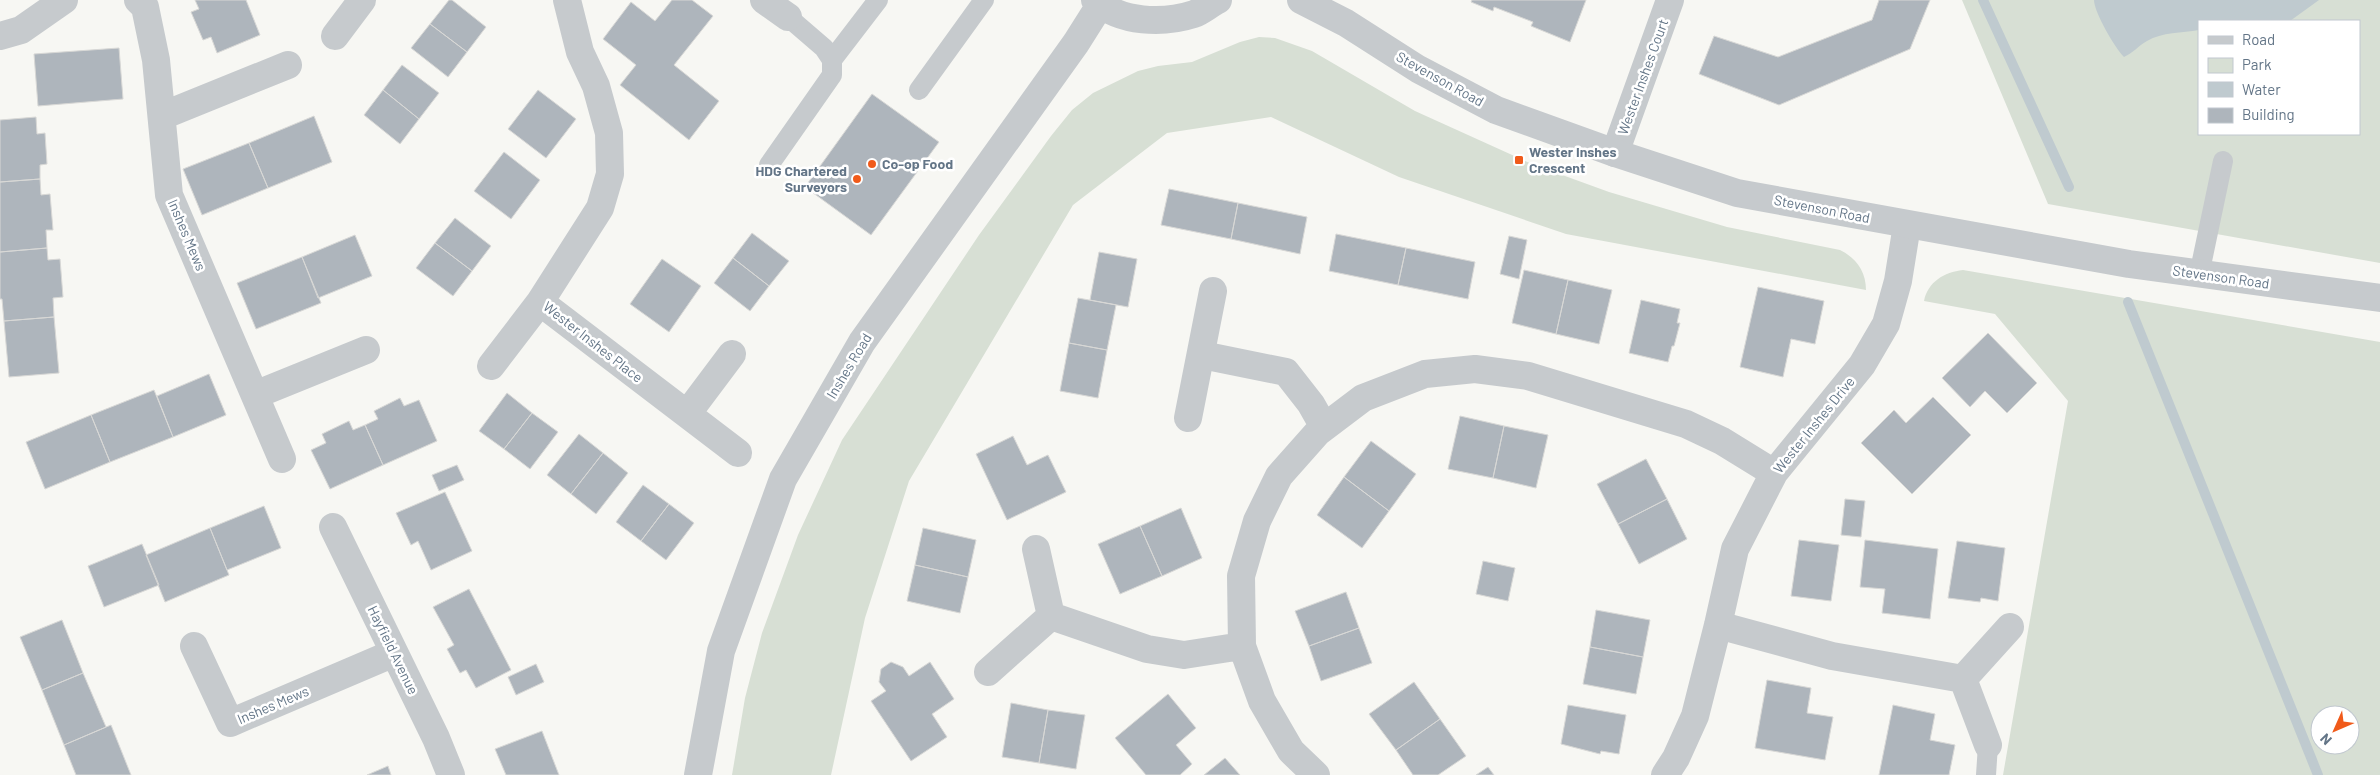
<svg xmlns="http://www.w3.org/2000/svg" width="2380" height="775" font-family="Barlow,sans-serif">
<rect width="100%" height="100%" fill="#f7f7f3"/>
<path fill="#d7dfd4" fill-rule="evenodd" d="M 1962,0 L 2380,0 L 2380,263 L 2048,204 ZM 2199,21 L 2359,21 L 2359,134 L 2199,134 Z
M 1259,37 L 1275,38 L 1312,51 L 1415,111 L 1532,164 L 1609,192 L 1727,227 L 1840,250 C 1856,258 1866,271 1866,290 L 1566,234 L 1399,177 L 1271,117 L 1167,133 L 1073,205 L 909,481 L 865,618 L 831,775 L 732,775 L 745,698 L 762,633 L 798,535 L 842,440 L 979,235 L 1051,136 L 1072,110 L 1093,93 L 1138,71 L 1158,66 L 1192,62 L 1240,42 Z
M 1963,270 L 2380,342 L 2380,775 L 2003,775 L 2068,401 L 1995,314 L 1924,301 C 1928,282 1944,272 1963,270 ZM 2320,715 L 2350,715 L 2350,745 L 2320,745 Z"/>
<path fill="#bfcacf" d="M 2094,0 L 2319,0 L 2290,21 L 2199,21 L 2199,30 C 2182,33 2162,32 2147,41 C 2138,46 2133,53 2124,57 C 2115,48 2094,12 2094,0 Z"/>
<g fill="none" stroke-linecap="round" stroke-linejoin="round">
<path stroke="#bfcacf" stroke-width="10" d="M 1983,0 L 2069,187
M 2128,302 L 2318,775"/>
</g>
<path fill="#aeb5bc" stroke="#d8d8d6" d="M 195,0 L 246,0 L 260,35 L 217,53 L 211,37 L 203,40 L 191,12 L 199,9 Z
M 449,0 L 452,0 L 486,27 L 467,52 L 430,24 Z
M 672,0 L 692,0 L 713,16 L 674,65 L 719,101 L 689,140 L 620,85 L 636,65 L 603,39 L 631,2 L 655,21 Z
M 1472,0 L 1586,0 L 1570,42 L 1531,26 L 1533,22 L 1494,7 L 1493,11 L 1471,2 Z
M 1879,0 L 1930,0 L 1910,49 L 1779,105 L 1699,74 L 1714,36 L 1778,57 L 1872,20 Z
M 430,24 L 467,52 L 448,77 L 411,48 Z
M 119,48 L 123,99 L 38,106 L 34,54 Z
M 402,65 L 439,93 L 419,119 L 383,90 Z
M 383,90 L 419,119 L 400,144 L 364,115 Z
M 538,90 L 576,119 L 546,158 L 508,129 Z
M 872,94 L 939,142 L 871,235 L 805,187 Z
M 314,116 L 332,162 L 268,188 L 249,143 Z
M 36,117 L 37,134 L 45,133 L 47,164 L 40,165 L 40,179 L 0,182 L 0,120 Z
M 249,143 L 268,188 L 202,215 L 183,169 Z
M 504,152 L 540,180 L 511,219 L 474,191 Z
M 40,179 L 41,195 L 50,194 L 53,230 L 46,230 L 47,248 L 0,252 L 0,182 Z
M 1169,189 L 1238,203 L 1231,239 L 1161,225 Z
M 1238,203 L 1307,217 L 1300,254 L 1231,239 Z
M 455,218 L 491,246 L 472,271 L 435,243 Z
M 752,233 L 789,261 L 769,286 L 733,258 Z
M 1336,234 L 1406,248 L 1398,285 L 1329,271 Z
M 355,235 L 372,276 L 318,298 L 302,257 Z
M 1509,236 L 1527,240 L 1519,279 L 1500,274 Z
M 435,243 L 472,271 L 453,296 L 416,268 Z
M 47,248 L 48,260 L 60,259 L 63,297 L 53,298 L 54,317 L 4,321 L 2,299 L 0,299 L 0,252 Z
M 1406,248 L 1475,262 L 1468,299 L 1398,285 Z
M 1099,252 L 1137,259 L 1128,307 L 1090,300 Z
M 302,257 L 321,303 L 256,329 L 237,283 Z
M 733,258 L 769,286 L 750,311 L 714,283 Z
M 662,259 L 701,286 L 669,332 L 630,304 Z
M 1524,270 L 1568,280 L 1556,334 L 1512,323 Z
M 1568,280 L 1612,290 L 1599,344 L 1556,334 Z
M 1758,287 L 1824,301 L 1815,344 L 1791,339 L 1783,377 L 1740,367 Z
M 1078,298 L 1116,305 L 1107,350 L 1069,343 Z
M 1641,300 L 1680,309 L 1677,323 L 1680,323 L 1674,346 L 1672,346 L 1668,362 L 1629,353 Z
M 54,317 L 59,373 L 9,377 L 4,321 Z
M 1988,333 L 2037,383 L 2007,413 L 1985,391 L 1970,407 L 1942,378 Z
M 1069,343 L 1107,350 L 1098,398 L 1060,391 Z
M 209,374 L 226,415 L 173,437 L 157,396 Z
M 154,390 L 173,437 L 110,462 L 91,415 Z
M 507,393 L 532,413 L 504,449 L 479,431 Z
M 1933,397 L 1971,435 L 1912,494 L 1861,443 L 1894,410 L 1906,423 Z
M 400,398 L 404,406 L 419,400 L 437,441 L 383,465 L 365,425 L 378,419 L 374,411 Z
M 532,413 L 558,432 L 530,469 L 504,449 Z
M 91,415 L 110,462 L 45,489 L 26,442 Z
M 1460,416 L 1504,426 L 1493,478 L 1448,469 Z
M 349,421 L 353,430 L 365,425 L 383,465 L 330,489 L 311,450 L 326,443 L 322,434 Z
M 1504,426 L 1548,435 L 1536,488 L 1493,478 Z
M 579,434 L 603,453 L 571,494 L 547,475 Z
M 1013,436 L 1027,465 L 1048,455 L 1066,492 L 1007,520 L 976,454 Z
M 1371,441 L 1416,474 L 1389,511 L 1344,477 Z
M 603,453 L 628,473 L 596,514 L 571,494 Z
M 1646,459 L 1667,499 L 1618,524 L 1597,484 Z
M 457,465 L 464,480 L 439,491 L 432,475 Z
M 1344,477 L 1389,511 L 1362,548 L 1317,515 Z
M 643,485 L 669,504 L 641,541 L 616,522 Z
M 445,492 L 472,551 L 431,570 L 418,541 L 411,545 L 396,513 Z
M 1667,499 L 1687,539 L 1639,564 L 1618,524 Z
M 1845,499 L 1865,501 L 1861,537 L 1841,535 Z
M 669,504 L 694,523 L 666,560 L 641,541 Z
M 264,506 L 281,548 L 227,570 L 210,528 Z
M 1181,508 L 1202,558 L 1162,576 L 1140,526 Z
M 1140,526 L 1162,576 L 1120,594 L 1098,544 Z
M 210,528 L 229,575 L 165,602 L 146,555 Z
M 923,528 L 976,540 L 968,577 L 915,565 Z
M 1799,540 L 1839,545 L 1831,601 L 1791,596 Z
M 1865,540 L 1938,549 L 1930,619 L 1882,613 L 1885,589 L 1860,587 Z
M 1957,541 L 2005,548 L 1998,601 L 1981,598 L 1980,602 L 1948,598 Z
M 142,544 L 159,585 L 104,607 L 88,566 Z
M 1483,561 L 1515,568 L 1508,601 L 1476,594 Z
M 915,565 L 968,577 L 960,613 L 907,601 Z
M 469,589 L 511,670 L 476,688 L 466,670 L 460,673 L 447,649 L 454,645 L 433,607 Z
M 1346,592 L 1359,628 L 1309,646 L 1295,611 Z
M 1596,610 L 1650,620 L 1643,657 L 1590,647 Z
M 62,620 L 83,673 L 42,690 L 20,637 Z
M 1359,628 L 1372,663 L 1321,681 L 1309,646 Z
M 1590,647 L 1643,657 L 1636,694 L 1583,684 Z
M 891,662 L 903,667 L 909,676 L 930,662 L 954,699 L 932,714 L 947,737 L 911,761 L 871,701 L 886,691 L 879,682 L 881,669 Z
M 536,664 L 544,682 L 516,695 L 508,677 Z
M 83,673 L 106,727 L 64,745 L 42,690 Z
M 1767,680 L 1811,688 L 1807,713 L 1833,717 L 1825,760 L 1755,748 Z
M 1414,682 L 1440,719 L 1396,750 L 1369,714 Z
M 1168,694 L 1196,728 L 1176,745 L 1192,764 L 1180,775 L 1146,775 L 1115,738 Z
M 1011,703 L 1048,710 L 1039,763 L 1002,757 Z
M 1568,705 L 1626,715 L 1619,754 L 1601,751 L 1600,754 L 1561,744 Z
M 1893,705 L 1935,714 L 1930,740 L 1955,745 L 1949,775 L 1879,775 Z
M 1048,710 L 1085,715 L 1076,769 L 1039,763 Z
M 1440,719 L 1466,756 L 1438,775 L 1413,775 L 1396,750 Z
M 111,725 L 131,775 L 76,775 L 64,745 Z
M 542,731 L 559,775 L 506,775 L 495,749 Z
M 1225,758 L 1240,775 L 1204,775 Z
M 388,766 L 391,775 L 367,775 Z
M 1488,767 L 1494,775 L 1476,775 Z"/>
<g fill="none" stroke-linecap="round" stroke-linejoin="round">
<path stroke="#c6cacd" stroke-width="20" d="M 832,60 L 878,0
M 919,90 L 984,0
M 769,165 L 832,75 L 832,60 L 824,48 L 788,17
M 2199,275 L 2223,161
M 1986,775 L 1988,745"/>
<path stroke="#c6cacd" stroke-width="28" d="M 138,0 L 145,7 L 156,60 L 169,195 L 282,459
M 567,0 L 580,52 L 596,86 L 609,133 L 610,174 L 600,208 L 540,302 L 738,453
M 764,0 L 788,17
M 0,36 L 21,30 L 64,0
M 335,36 L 362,0
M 162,116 L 288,65
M 1615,153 L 1670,0
M 1202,355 L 1286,372 L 1311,404 L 1324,427
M 491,366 L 540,302
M 255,395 L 366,350
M 687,414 L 732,354
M 1188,418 L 1213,291
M 333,527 L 436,738 L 451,775
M 1051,616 L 1147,649 L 1184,655 L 1242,646
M 1718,625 L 1832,656 L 1963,679
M 194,646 L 230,723 L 394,653
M 988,672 L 1051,616 L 1036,549
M 1988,745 L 1963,679 L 2010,627
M 1316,775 L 1291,751 L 1262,701 L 1242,646 L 1241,576 L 1257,521 L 1279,476 L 1318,432 L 1363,398 L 1425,374 L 1475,369 L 1528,376 L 1686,424 L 1722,441 L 1774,473
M 1665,775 L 1676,758 L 1695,716 L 1718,625 L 1735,549 L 1774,473 L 1862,365 L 1886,324 L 1898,281 L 1907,225"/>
<path stroke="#c6cacd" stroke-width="28" d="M 1095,0 C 1121,23 1163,24 1194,14 C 1202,11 1210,4 1218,0
M 1301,0 L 1346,23 L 1418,69 L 1496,110 L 1615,153 L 1737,193 L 2129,264 L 2380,298
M 698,775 L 721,651 L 783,479 L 862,342 L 1076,43 L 1100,5"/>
</g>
<g fill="#f05a1a" stroke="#fff" stroke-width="2">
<rect x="1514" y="155" width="10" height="10" rx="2.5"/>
<circle cx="872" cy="164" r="5"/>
<circle cx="857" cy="179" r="5"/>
</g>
<g text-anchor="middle" stroke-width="5" stroke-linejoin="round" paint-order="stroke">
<g font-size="14" fill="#637587" stroke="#fff">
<text transform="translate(1643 77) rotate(-70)" y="5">Wester Inshes Court</text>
<text transform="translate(1440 79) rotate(29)" y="5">Stevenson Road</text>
<text transform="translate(1822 209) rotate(11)" y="5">Stevenson Road</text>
<text transform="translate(187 235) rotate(67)" y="5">Inshes Mews</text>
<text transform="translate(2221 277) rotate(8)" y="5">Stevenson Road</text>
<text transform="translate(593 342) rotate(38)" y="5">Wester Inshes Place</text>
<text transform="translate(849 366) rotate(-59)" y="5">Inshes Road</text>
<text transform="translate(1814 425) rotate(-51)" y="5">Wester Inshes Drive</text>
<text transform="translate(393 650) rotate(64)" y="5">Hayfield Avenue</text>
<text transform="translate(273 705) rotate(-23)" y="5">Inshes Mews</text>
</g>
<g font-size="14" font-weight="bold" fill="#637587" stroke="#fff" text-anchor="start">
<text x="1529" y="157">Wester Inshes<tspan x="1529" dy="16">Crescent</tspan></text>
<text x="882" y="169">Co-op Food</text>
<text x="847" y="176" text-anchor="end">HDG Chartered<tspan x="847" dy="16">Surveyors</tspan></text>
</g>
</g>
<rect x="2198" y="20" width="162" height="115" fill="#ffffff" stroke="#c1c8cf"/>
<rect x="2208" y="36" width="25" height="8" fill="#c6cacd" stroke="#c1c8cf"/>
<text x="2242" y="45" font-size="15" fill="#637587">Road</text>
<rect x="2208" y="58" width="25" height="15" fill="#d7dfd4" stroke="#c1c8cf"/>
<text x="2242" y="70" font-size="15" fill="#637587">Park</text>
<rect x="2208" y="82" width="25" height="15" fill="#bfcacf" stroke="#c1c8cf"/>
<text x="2242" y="95" font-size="15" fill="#637587">Water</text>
<rect x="2208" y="108" width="25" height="15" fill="#aeb5bc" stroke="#c1c8cf"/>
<text x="2242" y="120" font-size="15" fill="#637587">Building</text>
<g transform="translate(2335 730) rotate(225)"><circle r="24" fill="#ffffff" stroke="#c1c8cf"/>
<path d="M0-4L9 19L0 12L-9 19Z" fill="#f05a1a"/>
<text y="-8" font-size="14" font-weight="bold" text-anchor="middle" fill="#637587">N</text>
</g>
</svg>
